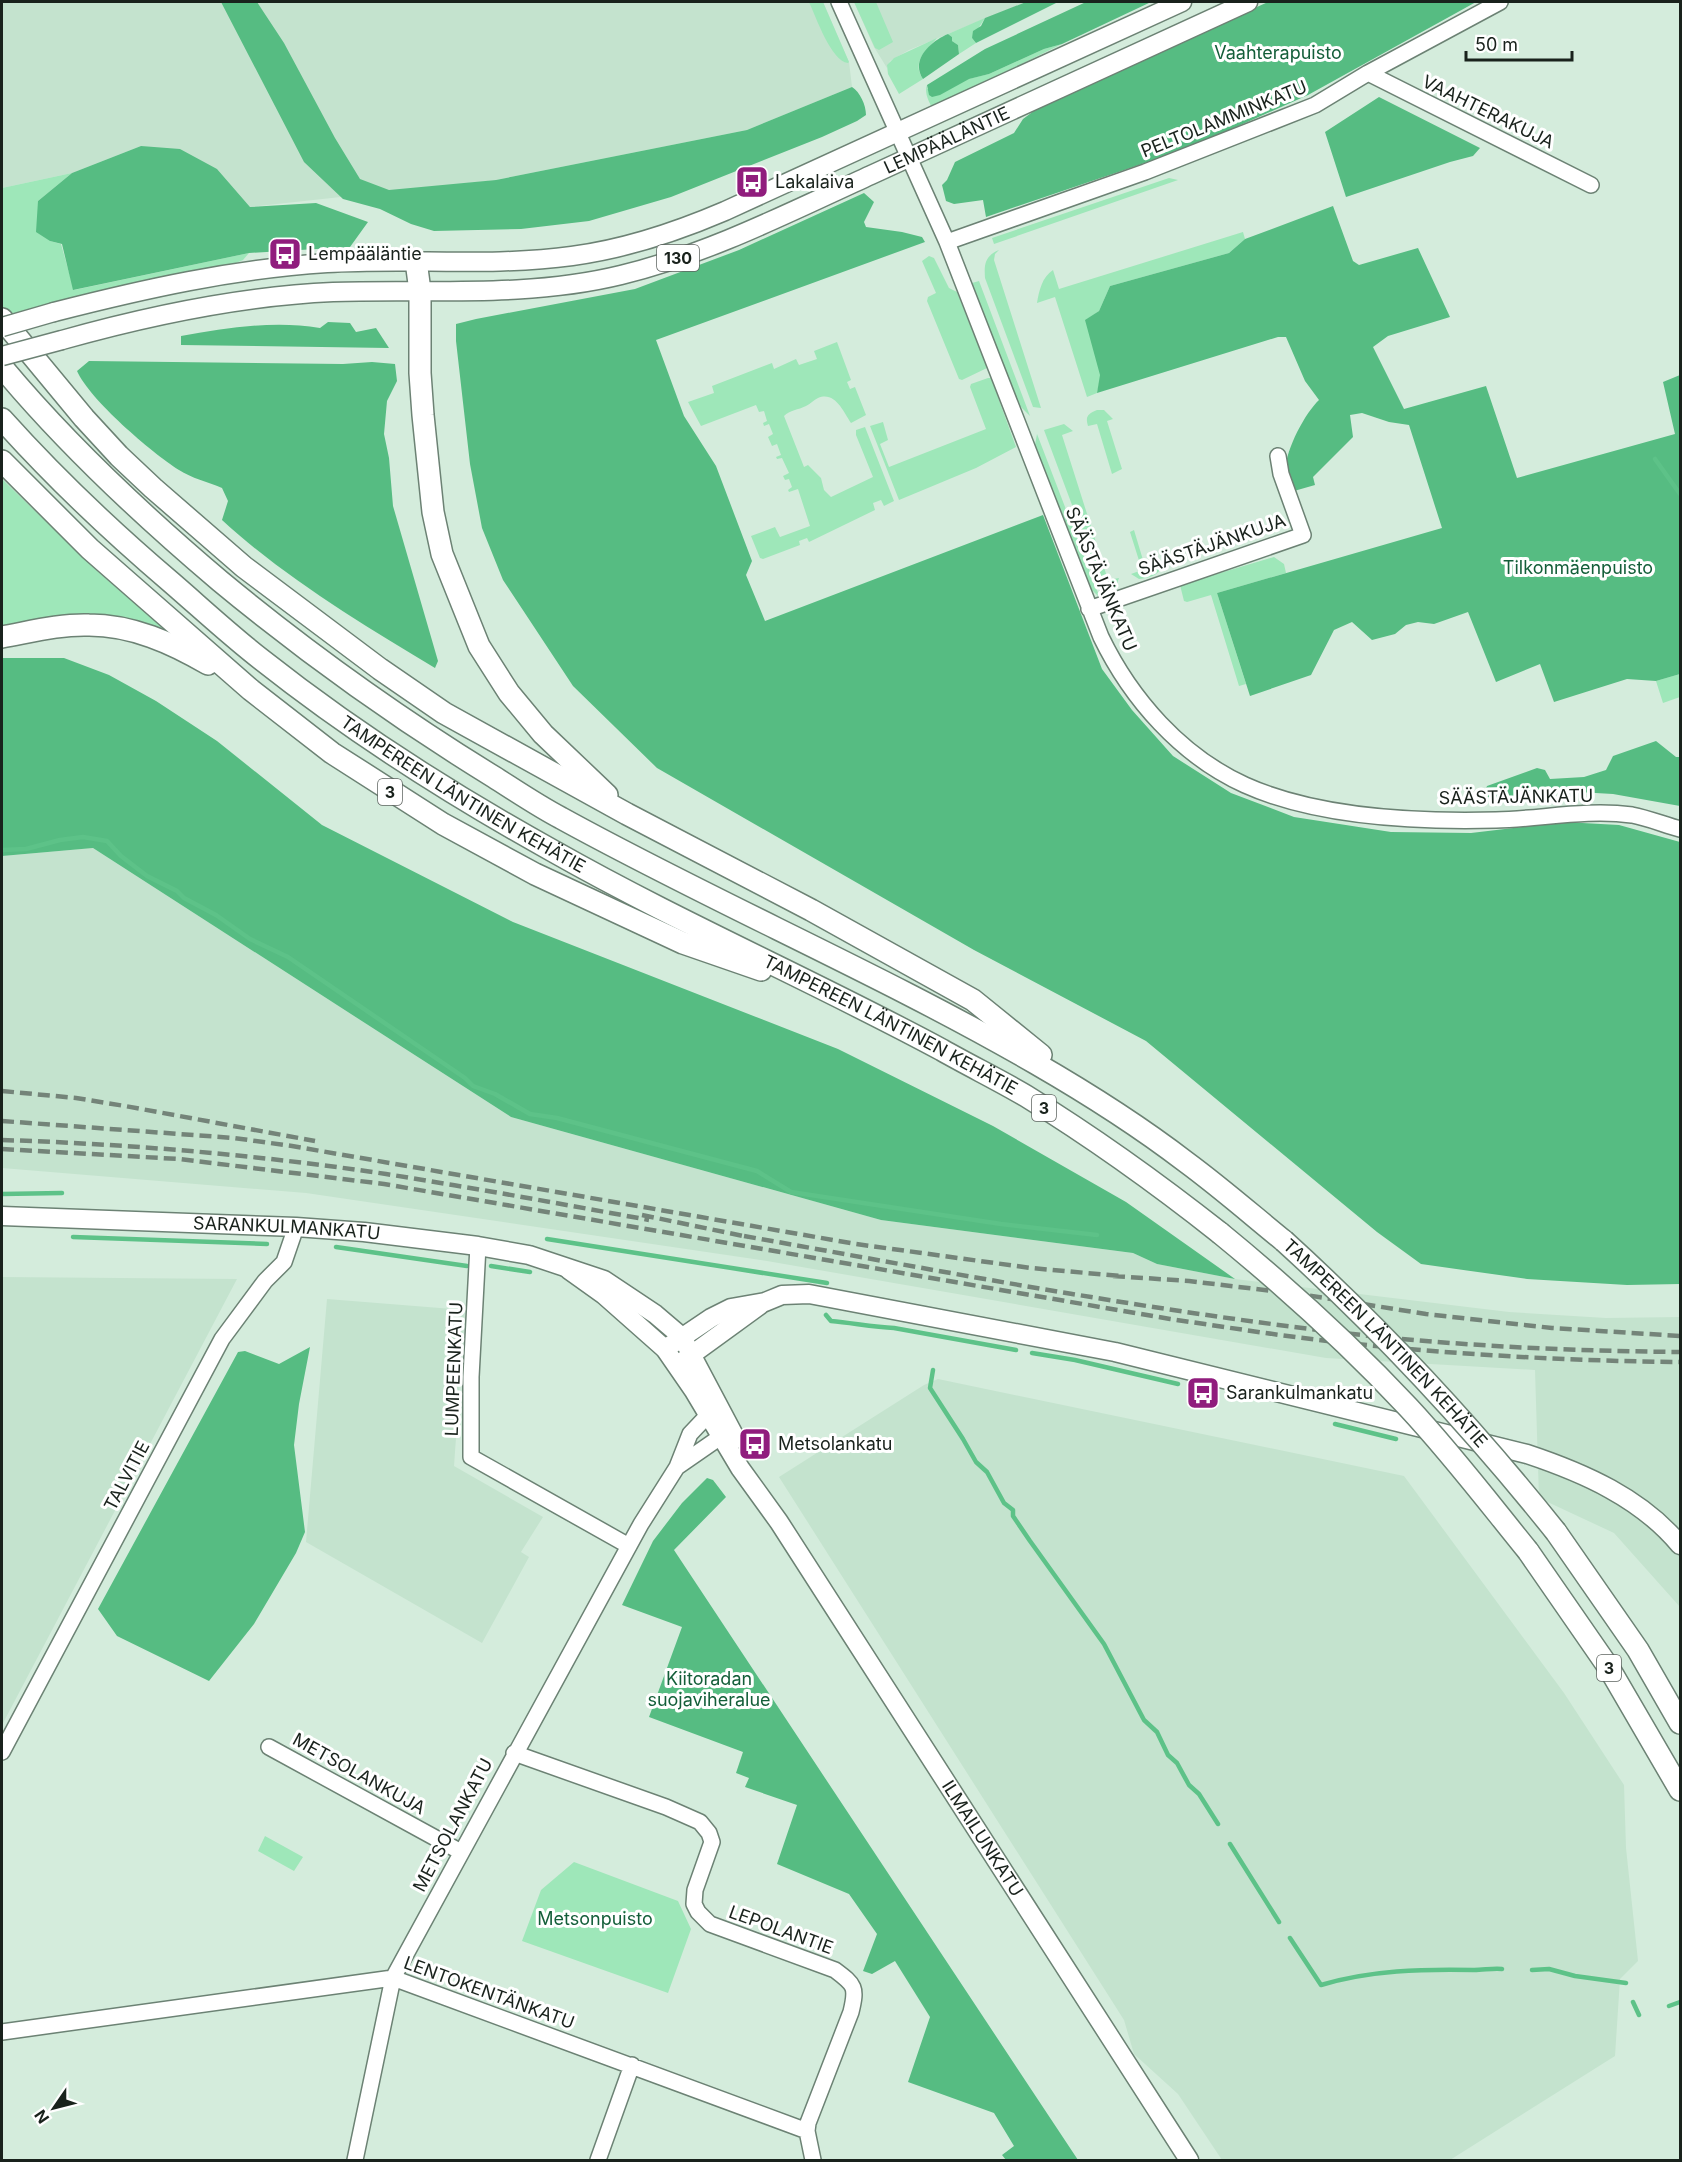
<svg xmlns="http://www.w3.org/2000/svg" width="1682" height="2162" font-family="Inter,sans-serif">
<rect width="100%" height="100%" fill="#d4ecdc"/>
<path fill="#c4e3ce" d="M 2,2 L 823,2 L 849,62 L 852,87 L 747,130 L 496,180 L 250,207 L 217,169 L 141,146 L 72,173 L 2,188 Z
M 854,2 L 1026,2 L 909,50 L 890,61 L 887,68 L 874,47 Z
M 93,848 L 511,1117 L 881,1220 L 1133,1253 L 1157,1264 L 1235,1279 L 1509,1312 L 1606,1318 L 1680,1317 L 1680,1607 L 1614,1533 L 1539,1498 L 1535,1370 L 1326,1358 L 767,1261 L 306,1193 L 2,1168 L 2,856 Z
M 2,1277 L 237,1279 L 2,1725 Z
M 327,1299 L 465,1310 L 454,1466 L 543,1517 L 521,1552 L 529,1557 L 482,1643 L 306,1542 Z
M 938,1379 L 1404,1476 L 1564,1693 L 1624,1785 L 1626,1848 L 1638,1961 L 1620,1979 L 1615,2056 L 1450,2160 L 1222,2160 L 1178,2094 L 1134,2054 L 1124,2020 L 779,1477 L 924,1385 Z"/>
<path fill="#9ee7b9" d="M 809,2 L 823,2 L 849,62 L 848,63 C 831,61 816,17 809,2 Z
M 854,2 L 876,2 L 893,42 L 879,50 L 875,48 Z
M 985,18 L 972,38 L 976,43 L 959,54 L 958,45 L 952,41 L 952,37 L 948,34 Z
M 937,38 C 926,51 911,62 923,79 L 899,94 L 888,74 L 887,65 L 894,58 Z
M 1062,44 L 932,108 C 929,101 924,93 927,85 L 927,89 L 989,74 L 1044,49 Z
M 72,173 L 38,201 L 50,241 L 61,244 L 74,290 L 249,253 L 243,260 L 236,263 L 128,284 L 8,316 L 2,307 L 2,188 Z
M 1169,178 L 1178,180 L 994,244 L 992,238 Z
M 1243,232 L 1245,239 L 1229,253 L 1110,286 L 1099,311 L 1086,320 L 1101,375 L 1097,393 L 1087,397 L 1055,297 L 1037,303 C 1039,291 1042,277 1053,270 L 1059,289 Z
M 999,250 L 995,254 L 994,260 L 1041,408 L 1033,407 L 985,278 C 984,264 985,256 999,250 Z
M 929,256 L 934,258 L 949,288 L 957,292 L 987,368 L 962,380 L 959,379 L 927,301 L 928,297 L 936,293 L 922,261 Z
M 979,281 L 1030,416 L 1019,405 L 972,283 Z
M 837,342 L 851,380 L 847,382 L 850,389 L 855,387 L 866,415 L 851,423 C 843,411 835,391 818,398 C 814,400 810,404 806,406 C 798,410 790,410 784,416 L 804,467 L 808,465 L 821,478 L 824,490 L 831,497 L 873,477 L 856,435 L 856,430 L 865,427 L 894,501 L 884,506 L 881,500 L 873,503 L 875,510 L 809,542 L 807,538 L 799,541 L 800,545 L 763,559 L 760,558 L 751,536 L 775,527 L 780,537 L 810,526 L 798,489 L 789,492 L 788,490 L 792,487 L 789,479 L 785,480 L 783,476 L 789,473 L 782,458 L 777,459 L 776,457 L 781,455 L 777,444 L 772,446 L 768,437 L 773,434 L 769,424 L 764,426 L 763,423 L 767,421 L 764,411 L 759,412 L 756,405 L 701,426 L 688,402 L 714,393 L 712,386 L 772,363 L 774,369 L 796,359 L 799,365 L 817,359 L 814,351 Z
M 988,378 L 991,378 L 1016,447 L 976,468 L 899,500 L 870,426 L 883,422 L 888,440 L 880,444 L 889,467 L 986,429 L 970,387 L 971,384 Z
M 1097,410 L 1104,410 L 1113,419 L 1107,421 L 1122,469 L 1112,474 L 1097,424 L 1088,426 C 1085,416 1088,414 1097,410 Z
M 1064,424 L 1073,431 L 1062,435 L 1108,580 L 1119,578 L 1115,589 L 1106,596 L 1044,430 Z
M 1037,434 L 1100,598 L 1090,588 L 1039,462 L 1035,445 Z
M 2,479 L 95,569 L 166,631 L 172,637 L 2,629 Z
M 1134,530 L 1146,570 L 1162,565 C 1159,576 1149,578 1139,579 L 1131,574 L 1142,570 L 1130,532 Z
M 1274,557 L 1284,564 L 1286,573 L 1217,593 L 1246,684 L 1239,686 L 1211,595 L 1187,602 L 1184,601 L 1180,585 Z
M 1680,674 L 1680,697 L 1663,703 L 1656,681 Z
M 265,1836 L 303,1857 L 294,1871 L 258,1851 Z
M 574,1862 L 678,1901 L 691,1929 L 668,1993 L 522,1941 L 541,1890 Z"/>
<path fill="#56bc82" d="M 221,2 L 257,2 L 284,43 L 335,138 L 360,179 L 389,190 L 496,180 L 747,130 L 852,87 C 860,92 866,105 866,115 L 857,121 L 822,137 L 671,197 L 589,221 L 521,229 L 434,231 L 411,224 L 380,209 L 343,199 L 304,162 Z
M 1026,2 L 1058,2 L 976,43 L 972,38 L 973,31 L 981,26 L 985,18 Z
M 1086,2 L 1151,2 L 1062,44 L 1044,49 L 989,74 L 969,79 L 940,95 L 932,97 L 929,95 L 927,85 L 985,49 Z
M 1268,2 L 1476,2 L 1308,95 L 1189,148 L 986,217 L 983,200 L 954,204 L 946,201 L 942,185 L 947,180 L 955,162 L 1014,133 L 1023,119 L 1046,102 Z
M 948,34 L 952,37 L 952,41 L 958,45 L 959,54 L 923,79 C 910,60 931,41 948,34 Z
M 1379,97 L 1480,148 L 1473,156 L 1450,162 L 1346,197 L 1325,132 Z
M 141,146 L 180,149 L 217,169 L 250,207 L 316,203 L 368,222 L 350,247 L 249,253 L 73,290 L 62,244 L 50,241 L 36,232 L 38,201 L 72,173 Z
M 864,193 L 874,202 L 864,222 L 866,227 L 902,232 L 922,237 L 925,242 L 656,340 L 684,416 L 716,466 L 752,561 L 746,575 L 765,621 L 1043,515 L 1102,669 L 1132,710 L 1173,756 L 1231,793 L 1294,817 L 1391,832 L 1471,833 L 1564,822 L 1619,825 L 1680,842 L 1680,1284 L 1627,1285 L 1527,1279 L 1421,1264 L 1377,1232 L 1146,1041 L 974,950 L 657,768 L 573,686 L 503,580 L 482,528 L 470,464 L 456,341 L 456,324 L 476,319 L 635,289 L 739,250 Z
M 1333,206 L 1353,261 L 1359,265 L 1418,248 L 1450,317 L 1388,336 L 1373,347 L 1404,409 L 1486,386 L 1517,478 L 1675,434 L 1663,382 L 1680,375 L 1680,674 L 1656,681 L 1627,679 L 1554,702 L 1540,664 L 1496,682 L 1468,612 L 1434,624 L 1418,622 L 1406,625 L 1395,634 L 1372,640 L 1352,622 L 1334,630 L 1311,675 L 1250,696 L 1217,593 L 1442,528 L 1409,425 L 1389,422 L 1362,413 L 1350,415 L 1353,437 L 1313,477 L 1315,485 L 1294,491 C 1292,486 1288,479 1286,473 C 1283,454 1305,413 1319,400 L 1305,381 L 1286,337 L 1278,337 L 1097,393 L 1100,375 L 1085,320 L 1099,311 L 1110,286 L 1229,253 L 1245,239 Z
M 328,322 L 350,323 L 356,332 L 376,328 L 389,348 L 181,345 L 181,336 C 226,328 274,320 320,328 Z
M 89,361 L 343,364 L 372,362 L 395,364 L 397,381 L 387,401 L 384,434 L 389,458 L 393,506 L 438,661 L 435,668 C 363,625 284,577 222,520 L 228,501 L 222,488 C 208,482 191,478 179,470 C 151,452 90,400 77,371 Z
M 2,658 L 64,658 L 109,675 L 156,701 L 217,741 L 322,825 L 513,922 L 838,1049 L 993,1126 L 1126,1202 L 1235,1279 L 1157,1264 L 1133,1253 L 881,1220 L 511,1117 L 93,848 L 2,856 Z
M 1656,741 L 1676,757 L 1680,757 L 1680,806 L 1613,794 L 1561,791 L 1496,798 L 1486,797 L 1484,794 L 1487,786 L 1537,768 L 1545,770 L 1550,779 L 1584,777 L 1606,770 L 1613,756 Z
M 310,1347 L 299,1404 L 294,1445 L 305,1532 L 296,1553 L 254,1624 L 209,1681 L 117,1636 L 98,1609 L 238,1352 L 245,1351 L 279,1364 Z
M 707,1478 L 713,1480 L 726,1497 L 674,1550 L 1078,2160 L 1006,2160 L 1002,2155 L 1014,2146 L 994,2113 L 908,2082 L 930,2017 L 895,1961 L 872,1974 L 863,1971 L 877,1934 L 849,1894 L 777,1864 L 797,1805 L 745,1787 L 749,1778 L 736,1773 L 743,1752 L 649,1717 L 682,1627 L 622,1605 L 653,1541 L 682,1503 Z"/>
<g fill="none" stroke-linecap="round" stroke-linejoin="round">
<path stroke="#5dc288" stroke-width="4.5" d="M 1655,459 L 1680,494
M 2,850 L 26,849 L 60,840 L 83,837 L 107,841 L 121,856 L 147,876 L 177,891 L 184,898 L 216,915 L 250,939 L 288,957 L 465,1078 L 473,1086 L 495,1094 L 530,1114 L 557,1118 L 757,1171 L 791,1192 L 1001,1224 L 1097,1235
M 2,1194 L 62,1193
M 73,1237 L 267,1244
M 547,1239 L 827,1283
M 336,1247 L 467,1266
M 491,1266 L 530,1272
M 826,1315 L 831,1321 C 853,1323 873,1327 894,1328 L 1016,1350
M 1032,1353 L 1075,1360 L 1178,1384
M 933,1370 L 930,1388 L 963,1439 L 976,1462 L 987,1472 L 1004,1503 L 1013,1510 L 1013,1516 L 1030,1541 L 1104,1644 L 1144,1720 L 1157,1732 L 1168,1755 L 1177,1763 L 1189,1785 L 1199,1794 L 1218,1824
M 1335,1424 L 1396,1439
M 1230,1844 L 1279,1922
M 1290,1938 L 1321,1985 C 1371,1970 1422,1969 1474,1970 C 1484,1970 1493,1968 1502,1969
M 1532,1970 L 1549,1969 L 1575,1976 L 1626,1983
M 1633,2002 L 1639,2015
M 1669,2006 L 1680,2002"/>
<g stroke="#6c8274" stroke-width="18">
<path id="minor" d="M 839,2 L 947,242 L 1101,637 C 1131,699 1181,756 1245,785 C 1316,817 1418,822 1496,820 C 1541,819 1586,809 1632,815 C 1648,818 1665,825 1680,829
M 1368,73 L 1591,185
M 947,242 L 1145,172 L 1315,105 L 1368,73 L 1500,2
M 1089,609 L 1303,535 L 1281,474 L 1278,456
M 478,1246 L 471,1377 L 471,1457 L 629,1546
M 677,1467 L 729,1431
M 269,1747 L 461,1852
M 2,1752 L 222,1339 L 265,1281 L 284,1262 L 296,1227
M 514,1753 L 666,1807 L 700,1822 L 709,1833 L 712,1842 L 695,1890 L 694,1904 L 698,1912 L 710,1924 L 835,1970 C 855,1985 857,1987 851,2012 L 808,2123 L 807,2131 L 813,2160
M 2,2032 L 393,1978 L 807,2131
M 355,2160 L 393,1978 L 641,1524 L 677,1467 L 690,1434 L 708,1415 L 717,1410
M 598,2160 L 632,2065"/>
</g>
<g stroke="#6c8274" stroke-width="21">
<g id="major">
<path d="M 54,312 C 144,289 233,269 327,263 C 408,258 491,267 572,256 C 625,249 676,232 725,211 L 1182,2"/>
<path id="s1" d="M 62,340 C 151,315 241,296 333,292 C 429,289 527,298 621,275 C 708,254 790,212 871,175 C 997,118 1122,59 1248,2"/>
<path id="s2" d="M 2,1216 L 296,1227 L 364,1232 L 478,1246 L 529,1255 L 604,1280 L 655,1314 L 682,1337 L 736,1439"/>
<path id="s3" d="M 569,1270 L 604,1295 L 665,1349 L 694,1391 L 740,1468 L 779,1522 L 1189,2160"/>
<path d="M 665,1349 L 711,1318 L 731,1308 L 765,1302 L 782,1295 L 809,1294 L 1115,1352 L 1527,1454 C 1584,1473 1641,1498 1680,1545"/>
<path d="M 683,1361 L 760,1305"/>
</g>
</g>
<g stroke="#6c8274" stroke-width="24">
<g id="highway">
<path d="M 416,261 L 420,291 L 420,373 L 423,415 L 433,512 L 442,554 L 479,646 L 509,693 L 543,734 L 607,795"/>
<path d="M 2,319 L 84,418 L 119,456 L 153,488 L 244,567 L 380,669 L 444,713 L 627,814 L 811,910 L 973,1000 L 1041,1055"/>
<path d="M 2,367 C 67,445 142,515 220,581 C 307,653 398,718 494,777 C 516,791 538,806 561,818 C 717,904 881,974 1035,1063 C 1087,1093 1139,1126 1186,1162 C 1220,1187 1252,1215 1284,1241"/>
<path id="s4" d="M 2,419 C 54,477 112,532 172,583 C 202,609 231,636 262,660 C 353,732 452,795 553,851 C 680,923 814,981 942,1050 C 970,1066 999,1080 1026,1096 C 1094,1138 1158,1184 1220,1233"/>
<path d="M 2,461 L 90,549 L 139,592 L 251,690 L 332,753 L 443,824 L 535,874 L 683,943 L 761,970"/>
<path d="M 2,637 C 30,632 60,624 89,625 C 132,625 172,643 208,664"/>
<path d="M 1556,1532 L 1638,1650 L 1680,1723"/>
<path d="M 1528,1551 L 1609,1668 L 1680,1790"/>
</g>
</g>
<use href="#minor" stroke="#fff" stroke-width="15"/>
<use href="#major" stroke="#fff" stroke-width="18"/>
<use href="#highway" stroke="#fff" stroke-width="21"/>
<path stroke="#748479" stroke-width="4.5" stroke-dasharray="12 6" stroke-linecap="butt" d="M 2,1091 L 76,1098 L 125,1106 L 315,1141
M 2,1121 L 234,1138 L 292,1146 L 856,1244 L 1031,1268 L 1120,1276
M 2,1140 C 130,1144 258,1155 386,1174 C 474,1188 562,1204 649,1220
M 2,1149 L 179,1159 L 384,1184 L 1170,1319 C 1232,1328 1294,1338 1356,1344 C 1464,1355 1572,1361 1680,1362
M 642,1215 L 748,1237
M 744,1236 C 946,1272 1149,1311 1353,1334 C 1462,1346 1571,1351 1680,1352
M 1113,1276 L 1189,1281 L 1306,1295 L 1426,1314 L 1552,1328 L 1680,1336"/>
<g stroke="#6c8274" stroke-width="21" stroke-linecap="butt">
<path id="major-bridge" d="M 2,327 L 54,312
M 2,356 L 62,340"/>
</g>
<g stroke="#6c8274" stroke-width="24" stroke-linecap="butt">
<g id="highway-bridge">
<path d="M 1220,1233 C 1286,1287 1350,1345 1408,1407 C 1451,1453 1489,1503 1528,1551"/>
<path id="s5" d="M 1284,1241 C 1383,1331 1473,1428 1556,1532"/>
</g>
</g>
<use href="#major-bridge" stroke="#fff" stroke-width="18"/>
<use href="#highway-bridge" stroke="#fff" stroke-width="21"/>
</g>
<defs>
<g id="bus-square" transform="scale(1.725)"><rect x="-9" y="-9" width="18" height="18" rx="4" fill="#901d7d" stroke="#fff"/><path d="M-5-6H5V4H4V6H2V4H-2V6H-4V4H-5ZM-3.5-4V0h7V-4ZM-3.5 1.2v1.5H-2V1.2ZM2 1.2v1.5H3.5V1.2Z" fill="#fff"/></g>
</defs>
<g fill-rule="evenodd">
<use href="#bus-square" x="752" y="182"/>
<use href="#bus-square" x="285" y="254"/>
<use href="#bus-square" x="1203" y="1393"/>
<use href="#bus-square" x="755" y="1444"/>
</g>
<g text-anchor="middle" stroke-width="6" stroke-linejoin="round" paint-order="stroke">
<g fill="#fff" stroke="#5e6460" stroke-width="1.5">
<rect x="657" y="245" width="42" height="26" rx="4.5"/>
<rect x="378" y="779" width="24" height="26" rx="4.5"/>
<rect x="1032" y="1095" width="24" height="26" rx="4.5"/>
<rect x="1597" y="1655" width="24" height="26" rx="4.5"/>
</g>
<g font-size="16" font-weight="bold" fill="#19221c">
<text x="678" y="264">130</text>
<text x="390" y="798">3</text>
<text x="1044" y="1114">3</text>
<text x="1609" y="1674">3</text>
</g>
<g font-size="18" fill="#135e39" stroke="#fff">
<text x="1278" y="59">Vaahterapuisto</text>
<text x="1578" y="574">Tilkonmäenpuisto</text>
<text x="709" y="1685">Kiitoradan<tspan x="709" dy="21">suojaviheralue</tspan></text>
<text x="595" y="1925">Metsonpuisto</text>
</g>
<g font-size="18" fill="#19221c" stroke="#fff">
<text transform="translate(1488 112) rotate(26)" y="6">VAAHTERAKUJA</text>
<text transform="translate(1224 119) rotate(-22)" y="6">PELTOLAMMINKATU</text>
<text dy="6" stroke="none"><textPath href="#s1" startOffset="918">LEMPÄÄLÄNTIE</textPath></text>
<text transform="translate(1212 545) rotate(-19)" y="6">SÄÄSTÄJÄNKUJA</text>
<text transform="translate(1101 579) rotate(67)" y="6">SÄÄSTÄJÄNKATU</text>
<text dy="6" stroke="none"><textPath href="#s4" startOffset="597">TAMPEREEN LÄNTINEN KEHÄTIE</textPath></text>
<text transform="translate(1516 797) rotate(-1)" y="6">SÄÄSTÄJÄNKATU</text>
<text dy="6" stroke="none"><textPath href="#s4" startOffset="1083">TAMPEREEN LÄNTINEN KEHÄTIE</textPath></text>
<text dy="6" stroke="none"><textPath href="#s2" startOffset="285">SARANKULMANKATU</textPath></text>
<text dy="6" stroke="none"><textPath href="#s5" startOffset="144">TAMPEREEN LÄNTINEN KEHÄTIE</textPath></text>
<text transform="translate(454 1369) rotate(-88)" y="6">LUMPEENKATU</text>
<text transform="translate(127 1476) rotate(-62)" y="6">TALVITIE</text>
<text transform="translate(359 1774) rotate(29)" y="6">METSOLANKUJA</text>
<text transform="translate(453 1825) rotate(-62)" y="6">METSOLANKATU</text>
<text dy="6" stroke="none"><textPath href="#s3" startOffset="708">ILMAILUNKATU</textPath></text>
<text transform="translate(781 1930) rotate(20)" y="6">LEPOLANTIE</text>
<text transform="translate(489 1993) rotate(20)" y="6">LENTOKENTÄNKATU</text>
</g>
<g font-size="18" fill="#19221c" stroke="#fff" text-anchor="start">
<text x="775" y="188">Lakalaiva</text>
<text x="308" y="260">Lempääläntie</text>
<text x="1226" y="1399">Sarankulmankatu</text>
<text x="778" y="1450">Metsolankatu</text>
</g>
</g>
<rect width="1682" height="2162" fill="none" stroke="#19221c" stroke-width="6"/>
<g transform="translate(54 2108) rotate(235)" stroke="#ffffff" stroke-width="4.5" paint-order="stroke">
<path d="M0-4.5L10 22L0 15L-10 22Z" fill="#19221c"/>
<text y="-9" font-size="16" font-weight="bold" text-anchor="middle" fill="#19221c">N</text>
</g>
<path d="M1466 51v9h106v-9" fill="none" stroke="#19221c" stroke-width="3"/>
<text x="1475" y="51" font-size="18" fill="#19221c" stroke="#ffffff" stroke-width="4.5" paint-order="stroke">50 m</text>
</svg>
